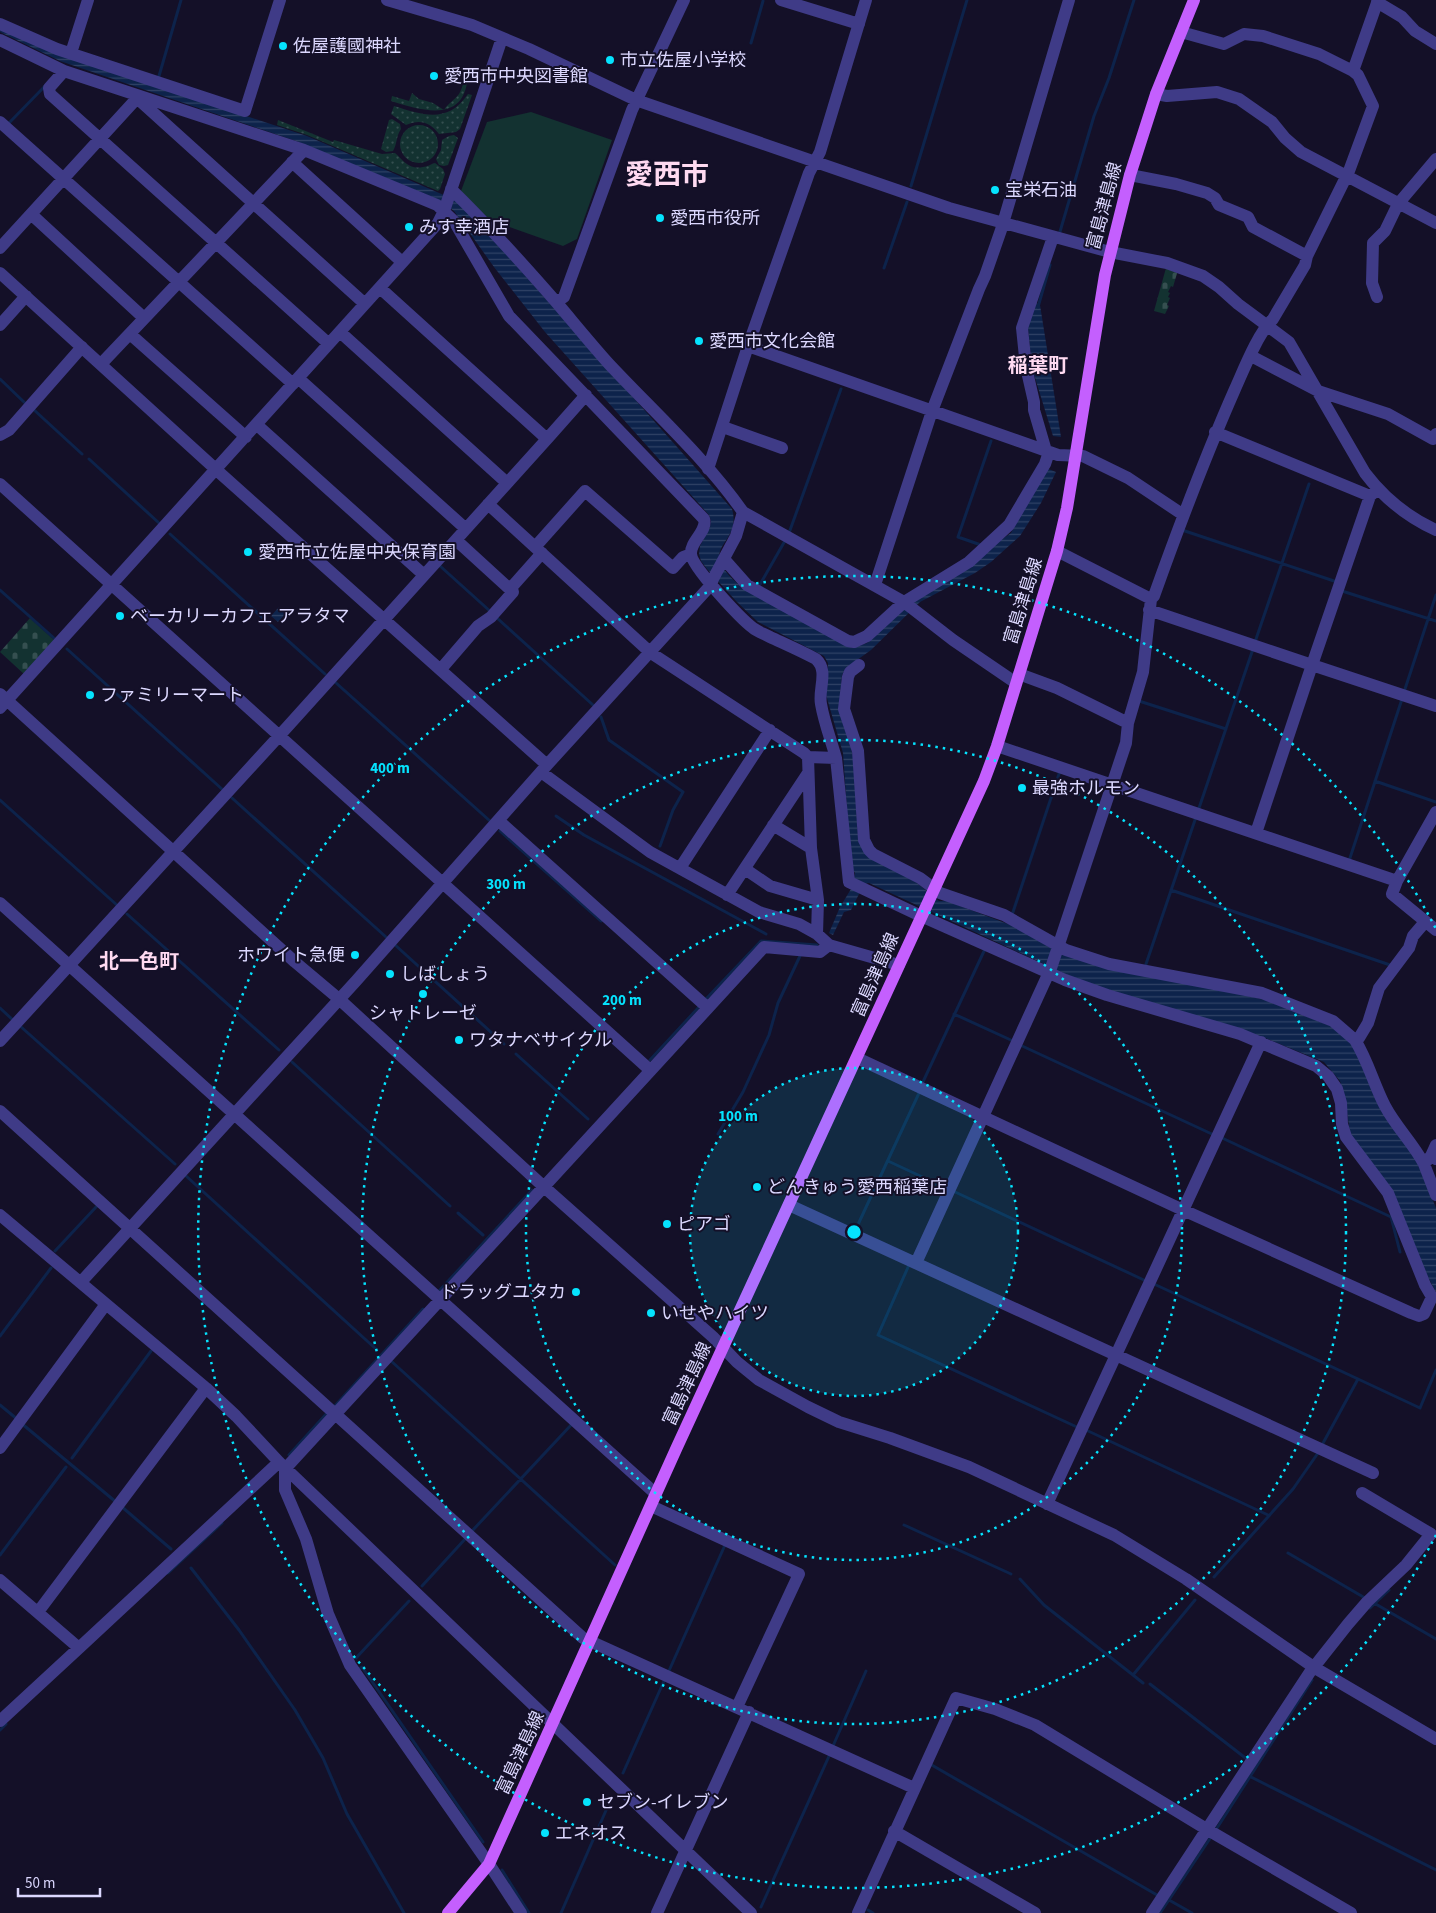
<svg xmlns="http://www.w3.org/2000/svg" width="1436" height="1913" font-family="'Source Sans 3','Noto Sans JP',sans-serif">
<defs>
<pattern id="grass-dots" width="8" height="8" patternUnits="userSpaceOnUse" patternTransform="scale(1.25)"><rect width="8" height="8" fill="#133231"/><path d="M2 2h.1M6 6h.1" fill="none" stroke="#354f50" stroke-width="1.8" stroke-linecap="round"/></pattern>
<pattern id="cemetery-stones" width="16" height="16" patternUnits="userSpaceOnUse" patternTransform="scale(1.25)"><rect width="16" height="16" fill="#133231"/><path d="M2 7V4a2 2 0 0 1 4 0v3zM10 15v-3a2 2 0 0 1 4 0v3z" fill="#354f50"/></pattern>
<pattern id="water-rules" width="6" height="5" patternUnits="userSpaceOnUse" patternTransform="scale(1.25)"><rect width="6" height="5" fill="#0d234b"/><path d="M0 2.5h6" fill="none" stroke="#304266"/></pattern>
</defs>
<rect width="100%" height="100%" fill="#141028"/>
<path fill="url(#grass-dots)" d="M 468,70 C 468,124 426,112 391,101 L 392,96 L 409,101 L 412,93 L 419,99 L 433,103 L 444,110 C 448,103 455,100 459,94 C 464,86 463,78 468,70 Z
M 468,94 L 472,95 L 460,129 L 456,132 L 439,134 C 430,122 420,119 406,125 L 391,114 L 394,106 C 423,115 448,124 468,94 Z
M 392,119 L 400,124 L 401,129 C 396,136 397,145 393,151 L 386,152 L 381,149 L 389,120 Z
M 278,120 L 333,142 L 334,140 L 382,154 L 395,153 C 404,161 409,170 423,167 C 427,167 431,164 435,163 L 443,169 L 445,174 L 440,189 L 438,191 L 307,135 L 277,125 Z
M400 144a19 19 0 1 1 38 0a19 19 0 1 1-38 0Z
M 449,136 L 454,135 L 458,138 L 448,165 L 444,166 L 439,165 L 436,159 L 441,150 L 442,140 Z"/>
<path fill="url(#cemetery-stones)" d="M 1166,268 L 1178,270 L 1173,287 L 1171,286 L 1168,292 L 1170,293 L 1168,297 L 1170,298 L 1167,305 L 1169,306 L 1165,314 L 1154,311 Z
M 30,618 L 54,640 L 24,674 L 0,652 Z"/>
<path fill="#133231" d="M 531,112 L 612,140 L 577,239 L 563,246 L 490,220 L 461,191 L 487,122 Z"/>
<path fill="url(#water-rules)" d="M 0,29 L 51,52 L 307,136 L 460,202 L 732,509 C 743,546 694,545 738,584 L 841,643 L 853,648 L 867,643 L 903,609 L 1011,533 L 1046,468 L 1056,472 L 1041,503 L 1020,536 L 991,562 L 975,573 L 920,602 L 871,650 L 846,668 L 842,675 L 839,709 L 848,734 L 853,757 L 858,835 L 939,901 L 947,901 L 1013,926 L 1049,947 L 1265,1000 L 1333,1027 L 1346,1037 L 1362,1057 L 1412,1150 L 1436,1208 L 1436,1292 L 1350,1133 L 1345,1098 L 1340,1081 L 1324,1062 L 1265,1038 L 1083,982 L 869,883 L 864,884 L 851,910 L 844,912 L 833,935 L 829,933 L 840,907 L 851,889 L 855,873 L 851,868 L 843,753 L 826,695 L 828,663 L 824,656 L 758,622 L 737,602 L 707,569 L 701,561 L 699,554 L 700,546 L 710,527 L 711,521 L 709,515 L 545,332 L 494,267 L 454,211 L 437,199 L 296,141 L 60,61 L 0,32 Z
M 1034,302 L 1040,305 L 1061,437 L 1053,436 L 1032,368 L 1028,328 Z
M 279,607 L 286,613 L 278,622 L 271,616 Z"/>
<g fill="none" stroke-linecap="round" stroke-linejoin="round">
<path stroke="#0d234b" stroke-width="3" d="M 751,43 L 763,1
M 159,76 L 181,0
M 9,123 L 45,86
M 911,186 L 967,0
M 1059,235 L 1094,116 L 1109,78 L 1134,0
M 884,268 L 907,202
M 1038,307 L 1050,265
M 0,379 L 25,403
M 33,409 L 82,454
M 89,459 L 159,523
M 1182,530 L 1337,582
M 789,533 L 841,389
M 170,534 L 325,674
M 981,545 L 958,537 L 991,441
M 440,566 L 491,612
M 758,588 L 786,539
M 0,590 L 55,639
M 1342,591 L 1436,621
M 497,618 L 593,705
M 1255,642 L 1309,484
M 67,649 L 223,790
M 335,682 L 490,821
M 1404,692 L 1436,595
M 1139,701 L 1226,729
M 601,717 L 609,740 L 683,792 L 673,810 L 660,846
M 1375,781 L 1436,802
M 232,798 L 386,937
M 0,800 L 118,906
M 1198,811 L 1253,649
M 556,816 L 584,835 L 766,934
M 500,831 L 601,921
M 1349,861 L 1402,699
M 1171,890 L 1390,965
M 127,914 L 279,1050
M 1012,915 L 1060,771
M 394,944 L 504,1044
M 1146,964 L 1196,817
M 706,999 L 761,941 L 817,945
M 0,1008 L 14,1021
M 954,1014 L 1013,1041
M 20,1026 L 175,1164
M 1020,1045 L 1214,1135
M 516,1054 L 588,1119
M 650,1060 L 699,1007
M 292,1062 L 450,1206
M 922,1084 L 985,949
M 718,1134 L 743,1092 L 769,1035 L 778,1003 L 800,956
M 1220,1137 L 1391,1217 L 1400,1252
M 888,1161 L 946,1188
M 185,1175 L 377,1350
M 953,1191 L 1146,1281
M 458,1213 L 483,1235
M 855,1231 L 920,1091
M 55,1251 L 97,1206
M 908,1264 L 909,1265 L 878,1335 L 1079,1428
M 1154,1284 L 1358,1379
M 439,1291 L 532,1190
M 0,1336 L 51,1268
M 390,1360 L 615,1565
M 0,1405 L 17,1419
M 333,1408 L 423,1309
M 21,1423 L 116,1502
M 1086,1430 L 1268,1515
M 1322,1445 L 1358,1379 L 1420,1408 L 1436,1370
M 289,1455 L 328,1412
M 72,1458 L 151,1351
M 122,1507 L 171,1549
M 904,1525 L 1011,1574
M 472,1531 L 572,1424
M 1288,1553 L 1365,1598
M 0,1555 L 66,1467
M 191,1568 L 239,1630 L 295,1710 L 323,1758 L 347,1814 L 404,1913
M 168,1573 L 222,1523
M 1214,1577 L 1293,1489 L 1318,1453
M 1020,1579 L 1044,1605 L 1133,1675
M 422,1586 L 466,1538
M 1374,1603 L 1436,1639
M 1370,1608 L 1389,1590
M 356,1658 L 409,1601
M 359,1669 L 362,1667 L 483,1842
M 668,1673 L 725,1545
M 1143,1683 L 1133,1675 L 1195,1600
M 1150,1684 L 1248,1760
M 0,1730 L 6,1724
M 833,1746 L 866,1671
M 930,1764 L 1157,1895
M 623,1773 L 664,1681
M 1251,1777 L 1436,1870
M 1217,1828 L 1312,1680
M 502,1870 L 529,1913
M 1169,1900 L 1192,1913
M 761,1907 L 830,1754
M 868,1910 L 873,1913
M 561,1913 L 611,1799
M 1160,1913 L 1211,1837"/>
<path stroke="#3f3b87" stroke-width="12" d="M 387,0 L 472,25 L 529,49 L 636,100 L 949,208 L 1110,252 L 1167,263 L 1203,276 L 1219,287 L 1238,304 L 1289,342 L 1365,473 C 1384,498 1407,517 1436,530
M 781,0 L 859,24
M 1377,2 L 1402,17 L 1415,31 L 1436,44
M 0,24 L 57,49 L 245,111 L 280,0
M 1181,32 L 1224,44 L 1244,34 L 1263,36 L 1319,54 L 1353,71
M 0,40 L 64,71 L 304,150 L 437,205 L 454,221 L 509,316 L 704,519 C 708,531 690,541 691,554 C 692,567 741,619 753,628 C 758,632 765,634 770,637 C 785,644 801,651 816,659 C 829,671 818,689 821,704 C 824,722 831,740 836,758 L 808,757
M 71,53 L 88,0
M 64,71 L 49,88 L 50,94 L 329,344
M 1156,94 L 1167,96 L 1217,92 L 1239,99 L 1272,122 L 1285,138 L 1301,152 L 1436,223
M 138,99 L 365,304
M 0,122 L 293,384
M 292,162 L 402,262
M 1130,175 L 1176,184 L 1207,193 L 1215,198 L 1219,205 L 1248,217 L 1253,227 L 1307,256
M 451,189 C 488,225 523,264 557,303 C 574,323 591,344 609,364 C 654,412 705,458 743,512 L 904,602 L 953,640 L 1016,683
M 31,214 L 144,318
M 0,248 L 139,96
M 0,273 L 221,474 L 547,765
M 1377,297 L 1372,283 L 1373,243 L 1385,231 L 1398,204 L 1436,159
M 556,302 L 564,297 L 632,110 L 684,0
M 0,325 L 26,296
M 340,332 L 507,483
M 130,334 L 246,437
M 748,346 L 1058,455 L 1083,456 L 1128,478 L 1182,514
M 1251,356 L 1318,391 L 1388,414 L 1433,439 L 1436,434
M 101,364 L 304,150
M 298,378 L 466,529
M 257,425 L 424,575
M 723,427 L 782,448
M 1215,432 L 1370,496 L 1376,491
M 0,435 L 9,430 L 82,347
M 547,439 L 586,395
M 1046,451 L 1034,410 L 1034,402 L 1026,367 L 1022,328 L 1053,237
M 708,469 L 748,346 L 809,173 L 820,152 L 866,0
M 0,484 L 650,1070
M 488,504 L 651,653 L 804,753 L 808,757 L 811,848 L 818,900 L 817,934 L 829,945 L 899,965
M 535,547 L 585,491 L 673,568 L 683,557 L 691,554
M 1057,551 L 1151,599
M 724,559 L 747,585 L 848,641 L 854,642 L 867,636 L 904,602 L 969,562 L 1009,525 L 1045,464 L 1049,452
M 875,585 L 932,411 L 979,289 L 985,276 L 1001,230 L 1069,0
M 510,589 L 542,553
M 1149,610 L 1312,665 L 1370,496
M 859,665 L 850,672 L 848,677 L 844,709 L 858,751 L 864,840 L 869,850 L 873,854 L 920,878 L 940,893 L 1004,915 L 1066,950 L 1109,964 L 1262,993 L 1333,1021 L 1355,1040
M 441,669 L 478,626 L 491,617 L 513,592 L 456,540
M 1019,674 L 1057,688 L 1128,723
M 0,694 L 295,962 L 339,999 L 543,1186 L 713,1337 L 737,1362 L 759,1380 L 808,1407 L 839,1422 L 890,1438 L 969,1467 L 1114,1535 L 1186,1579 L 1315,1668 L 1436,1739
M 0,708 L 438,223 L 444,211 L 502,38
M 997,746 L 1397,881 L 1436,812
M 836,758 L 849,882 L 921,916 L 1065,980 L 1107,995 L 1240,1034 L 1316,1066 L 1328,1076 L 1337,1089 L 1341,1103 L 1342,1124 L 1346,1137 L 1388,1193 L 1425,1285 L 1432,1297 L 1424,1314 L 1419,1316 L 1411,1313 L 1183,1210 L 857,1058
M 541,772 L 650,852 L 759,912 L 799,924 L 817,934
M 499,821 L 708,1008
M 773,825 L 811,848
M 1256,833 L 1312,665 L 1436,706
M 680,868 L 770,730
M 745,869 L 770,886 L 818,900
M 1397,881 L 1392,894 L 1436,930
M 727,895 L 808,773
M 0,903 L 656,1494
M 1425,922 L 1413,936 L 1409,948 L 1379,988 L 1368,1023 L 1359,1038 L 1355,1040 C 1368,1061 1374,1085 1385,1106 C 1396,1127 1413,1143 1424,1164 L 1431,1156
M 0,1041 L 280,735 L 547,439 L 380,288
M 0,1111 L 583,1638 L 914,1788
M 1436,1145 L 1431,1156 L 1436,1159
M 1424,1164 L 1436,1195
M 789,1205 L 1373,1473
M 0,1215 L 206,1388 L 236,1416 L 279,1462 L 751,1913
M 916,1263 L 1051,968 L 1126,743 L 1128,723 L 1143,672 L 1151,599 L 1154,596 C 1179,526 1205,457 1235,389 C 1244,369 1258,333 1273,319 L 1305,265 L 1307,256 L 1349,171 L 1373,106 L 1358,75 L 1353,71 L 1378,0
M 81,1282 L 356,981 L 547,765 L 711,585 L 713,579 L 736,536 L 743,512
M 0,1448 L 106,1304
M 1047,1504 L 1261,1042
M 651,1506 L 799,1574 L 737,1707
M 0,1580 L 79,1648 L 0,1721
M 38,1612 L 206,1388
M 79,1648 L 279,1462
M 894,1831 L 1035,1913
M 521,1913 L 489,1864 L 350,1665 L 328,1614 L 306,1539 L 285,1490 L 285,1469 L 764,947 L 820,952 L 829,945
M 657,1913 L 749,1712
M 858,1913 L 956,1698 L 995,1709 L 1035,1725 L 1208,1830 L 1351,1913
M 1152,1913 L 1310,1672 L 1348,1624 L 1367,1602 L 1406,1565 L 1431,1534 L 1362,1493"/>
<path stroke="#c45ffe" stroke-width="12" d="M 448,1913 L 489,1864 L 677,1447 L 984,781 L 997,746 L 1057,551 L 1067,508 L 1105,275 L 1130,175 L 1156,94 L 1194,0"/>
</g>
<circle cx="854" cy="1232" r="164" fill="#05e3fe" fill-opacity=".12"/>
<g fill="none" stroke="#05e3fe" stroke-width="2.5" stroke-dasharray="2.5 5">
<circle cx="854" cy="1232" r="164"/>
<circle cx="854" cy="1232" r="328"/>
<circle cx="854" cy="1232" r="492"/>
<path d="M1436 1535A656 656 0 1 1 1436 929"/>
</g>
<g fill="#05e3fe" stroke="#141028" stroke-width="2">
<circle cx="283" cy="46" r="5"/>
<circle cx="610" cy="60" r="5"/>
<circle cx="434" cy="76" r="5"/>
<circle cx="995" cy="190" r="5"/>
<circle cx="660" cy="218" r="5"/>
<circle cx="409" cy="227" r="5"/>
<circle cx="699" cy="341" r="5"/>
<circle cx="248" cy="552" r="5"/>
<circle cx="120" cy="616" r="5"/>
<circle cx="90" cy="695" r="5"/>
<circle cx="1022" cy="788" r="5"/>
<circle cx="355" cy="955" r="5"/>
<circle cx="390" cy="974" r="5"/>
<circle cx="423" cy="994" r="5"/>
<circle cx="459" cy="1040" r="5"/>
<circle cx="757" cy="1187" r="5"/>
<circle cx="667" cy="1224" r="5"/>
<circle cx="576" cy="1292" r="5"/>
<circle cx="651" cy="1313" r="5"/>
<circle cx="587" cy="1802" r="5"/>
<circle cx="545" cy="1833" r="5"/>
</g>
<g text-anchor="middle" stroke-width="4" stroke-linejoin="round" paint-order="stroke">
<g font-size="18" fill="#dcd8ff" stroke="#141028" text-anchor="start">
<text x="293" y="52">佐屋護國神社</text>
<text x="620" y="66">市立佐屋小学校</text>
<text x="444" y="82">愛西市中央図書館</text>
<text x="1005" y="196">宝栄石油</text>
<text x="670" y="224">愛西市役所</text>
<text x="419" y="233">みす幸酒店</text>
<text x="709" y="347">愛西市文化会館</text>
<text x="258" y="558">愛西市立佐屋中央保育園</text>
<text x="130" y="622">ベーカリーカフェ アラタマ</text>
<text x="100" y="701">ファミリーマート</text>
<text x="1032" y="794">最強ホルモン</text>
<text x="345" y="961" text-anchor="end">ホワイト急便</text>
<text x="400" y="980">しばしょう</text>
<text x="423" y="1019" text-anchor="middle">シャトレーゼ</text>
<text x="469" y="1046">ワタナベサイクル</text>
<text x="767" y="1193">どんきゅう愛西稲葉店</text>
<text x="677" y="1230">ピアゴ</text>
<text x="566" y="1298" text-anchor="end">ドラッグユタカ</text>
<text x="661" y="1319">いせやハイツ</text>
<text x="597" y="1808">セブン-イレブン</text>
<text x="555" y="1839">エネオス</text>
</g>
<g font-size="18" fill="#dcd8ff" stroke="#141028">
<text transform="translate(1104 206) rotate(-75)" y="6">富島津島線</text>
<text transform="translate(1023 601) rotate(-73)" y="6">富島津島線</text>
<text transform="translate(875 975) rotate(-66)" y="6">富島津島線</text>
<text transform="translate(687 1384) rotate(-65)" y="6">富島津島線</text>
<text transform="translate(520 1753) rotate(-65)" y="6">富島津島線</text>
</g>
<g font-size="20" font-weight="bold" fill="#ffdaf1" stroke="#141028">
<text x="1038" y="372">稲葉町</text>
<text x="139" y="968">北一色町</text>
</g>
<g font-size="28" font-weight="bold" fill="#ffdaf1" stroke="#141028">
<text x="667" y="184">愛西市</text>
</g>
</g>
<circle cx="854" cy="1232" r="8" fill="#05e3fe" stroke="#141028" stroke-width="2.5"/>
<g font-size="15" text-anchor="middle" font-weight="bold" fill="#05e3fe" stroke="#141028" stroke-width="4" stroke-linejoin="round" paint-order="stroke">
<text x="390" y="773">400 m</text>
<text x="506" y="889">300 m</text>
<text x="622" y="1005">200 m</text>
<text x="738" y="1121">100 m</text>
</g>
<path d="M18 1888v8h82v-8" fill="none" stroke="#dcd8ff" stroke-width="2.5"/>
<text x="25" y="1888" font-size="15" fill="#dcd8ff" stroke="#141028" stroke-width="4" paint-order="stroke">50 m</text>
</svg>
